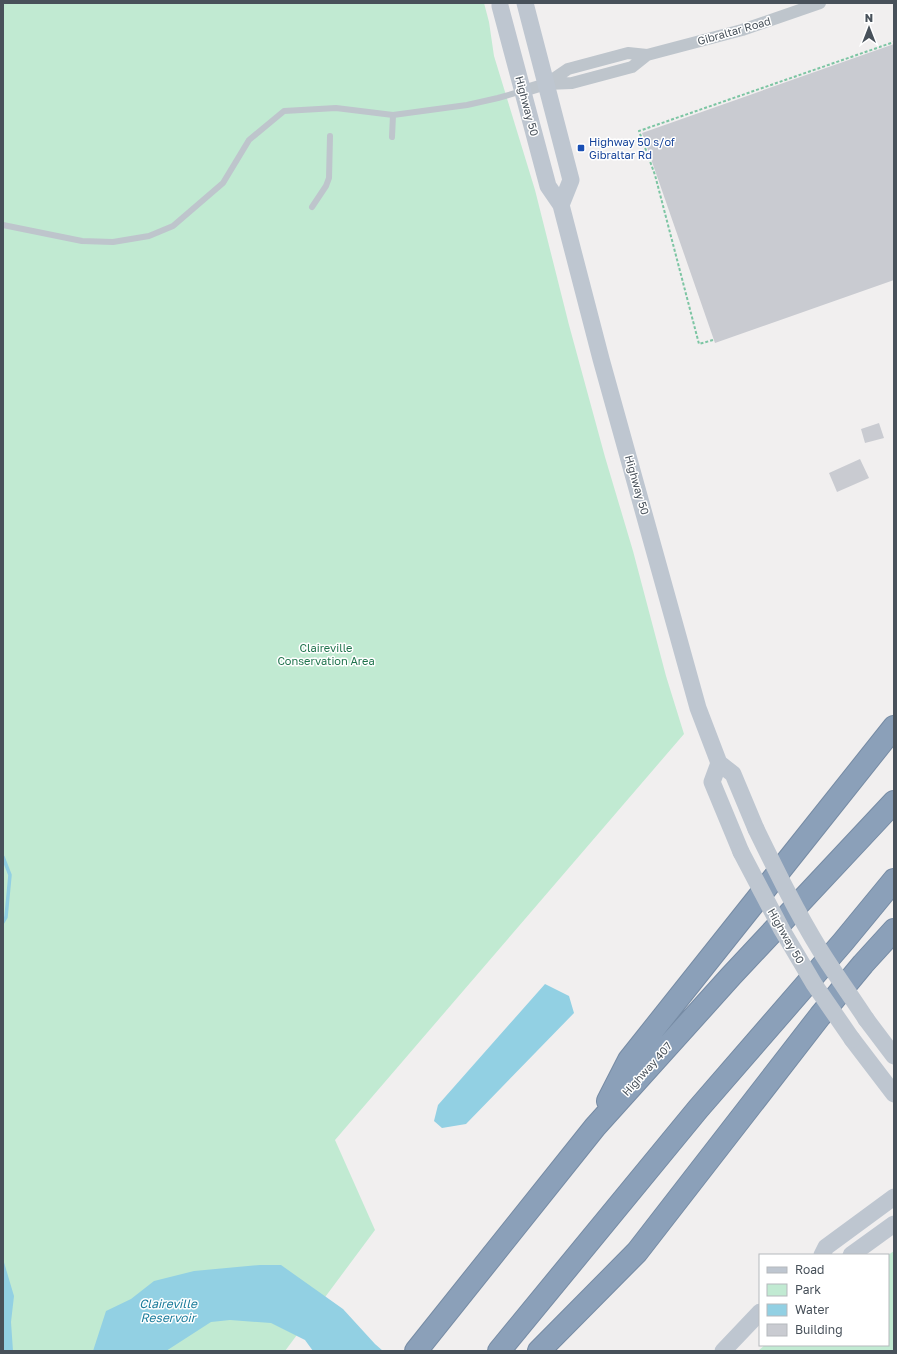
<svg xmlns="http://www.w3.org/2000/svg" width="897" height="1354" font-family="'Golos Text',sans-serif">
<rect width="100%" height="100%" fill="#f1efef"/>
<path fill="#c1ead2" d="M 3,3 L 484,3 L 489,22 L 494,56 L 535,190 L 569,325 L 605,457 L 633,551 L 666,676 L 684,734 L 335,1140 L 375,1230 L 285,1351 L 3,1351 Z
M 894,1251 L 894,1351 L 758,1351 L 765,1345 L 888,1345 L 888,1255 Z"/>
<path fill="#92d0e3" d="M 545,984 L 569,996 L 574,1013 L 466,1124 L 442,1128 L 434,1121 L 438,1105 Z
M 3,1259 L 14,1296 L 11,1322 L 13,1351 L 3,1351 Z
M 260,1265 L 281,1265 L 343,1309 L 375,1344 L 383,1351 L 313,1351 L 305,1340 L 271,1323 L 230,1320 L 211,1322 L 166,1351 L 93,1351 L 106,1311 L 131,1299 L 154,1281 L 194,1271 Z"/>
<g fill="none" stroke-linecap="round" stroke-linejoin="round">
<path stroke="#92d0e3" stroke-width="3.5" d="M 3,857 L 10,875 L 6,917 L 3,922"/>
</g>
<path fill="#c9cbd1" d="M 894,44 L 894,280 L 715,343 L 642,133 Z
M 879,423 L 884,438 L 865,443 L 861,429 Z
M 860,459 L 869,478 L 837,492 L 829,473 Z"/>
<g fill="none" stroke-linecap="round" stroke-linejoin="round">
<g stroke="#768ba4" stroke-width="24">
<path id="highway" d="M 608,1101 L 629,1060 L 894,727
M 416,1351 L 595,1127 L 731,976 L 894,802
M 499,1351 L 698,1109 L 843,942 L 894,880
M 539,1351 L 637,1252 L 820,1016 L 863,964 L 894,930"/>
</g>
<path stroke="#7cc5a3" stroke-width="2" stroke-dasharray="3 2" stroke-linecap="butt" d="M 713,340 L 699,344 L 655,175 L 639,131 L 894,42"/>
<path stroke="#bec5cc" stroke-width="6" d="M 392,137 L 393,115
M 312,207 L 326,186 L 329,178 L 330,136
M 3,225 L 82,241 L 113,242 L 149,236 L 173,226 L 223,183 L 249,140 L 284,111 L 336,108 L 393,115 L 467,105 L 498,98 L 522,91"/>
<path stroke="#bec5cc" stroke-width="12" d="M 546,84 L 568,69 L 628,53 L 647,55 L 742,30 L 820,3
M 523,91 L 546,84 L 572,83 L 632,67 L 647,55"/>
<path stroke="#bec6d0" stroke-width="17" d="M 500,3 L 500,6 L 548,186 L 561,205 L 601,359 L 698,708 L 719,763 L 733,774 L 756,829
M 525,3 L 571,180 L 561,205
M 719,763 L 712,782 L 741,852
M 866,1019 L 894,1056
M 852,1039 L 894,1094
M 822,1255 L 826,1247 L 894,1197
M 851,1255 L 894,1224
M 723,1351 L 760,1312"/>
<use href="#highway" stroke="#8ba0b9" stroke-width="22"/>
<path stroke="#bec6d0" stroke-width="17" d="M 756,829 C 776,870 796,911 820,950 C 835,974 851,996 866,1019
M 741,852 L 782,930 L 814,984 L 852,1039"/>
</g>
<rect fill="#1a4fb4" stroke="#fff" stroke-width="1.5" x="577" y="144" width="8" height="8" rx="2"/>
<g text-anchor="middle" stroke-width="3" stroke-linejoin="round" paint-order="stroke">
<g font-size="11" fill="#48515a" stroke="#fff">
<text transform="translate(734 31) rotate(-16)" y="4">Gibraltar Road</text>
<text transform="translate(527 106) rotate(75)" y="4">Highway 50</text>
<text transform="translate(637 485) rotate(74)" y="4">Highway 50</text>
<text transform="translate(786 936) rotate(60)" y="4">Highway 50</text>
<text transform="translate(647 1069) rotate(-48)" y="4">Highway 407</text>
</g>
<g font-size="11" fill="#164399" stroke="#fff" text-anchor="start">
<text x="589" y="146">Highway 50 s/of<tspan x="589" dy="13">Gibraltar Rd</tspan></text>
</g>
<g font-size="11" fill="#20744d" stroke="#fff">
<text x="326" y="652">Claireville<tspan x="326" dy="13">Conservation Area</tspan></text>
</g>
<g font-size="12" font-style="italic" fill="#1a7c9b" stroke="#fff">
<text x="168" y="1308">Claireville<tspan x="168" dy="14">Reservoir</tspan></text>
</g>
</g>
<rect width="897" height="1354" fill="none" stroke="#48515a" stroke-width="8"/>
<rect x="759" y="1254" width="130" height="92" fill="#ffffff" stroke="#b6b9bd"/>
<rect x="767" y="1267" width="20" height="6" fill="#bec6d0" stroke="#b6b9bd"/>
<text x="795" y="1274" font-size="12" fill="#48515a">Road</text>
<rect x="767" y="1284" width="20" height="12" fill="#c1ead2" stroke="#b6b9bd"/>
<text x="795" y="1294" font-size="12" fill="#48515a">Park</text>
<rect x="767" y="1304" width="20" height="12" fill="#92d0e3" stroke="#b6b9bd"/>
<text x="795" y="1314" font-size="12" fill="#48515a">Water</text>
<rect x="767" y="1324" width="20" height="12" fill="#c9cbd1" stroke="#b6b9bd"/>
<text x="795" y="1334" font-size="12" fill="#48515a">Building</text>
<g transform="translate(869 28)" stroke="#ffffff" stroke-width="3" paint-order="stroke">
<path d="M0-3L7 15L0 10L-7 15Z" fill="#48515a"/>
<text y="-6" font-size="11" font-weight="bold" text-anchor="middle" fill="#48515a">N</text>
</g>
</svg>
